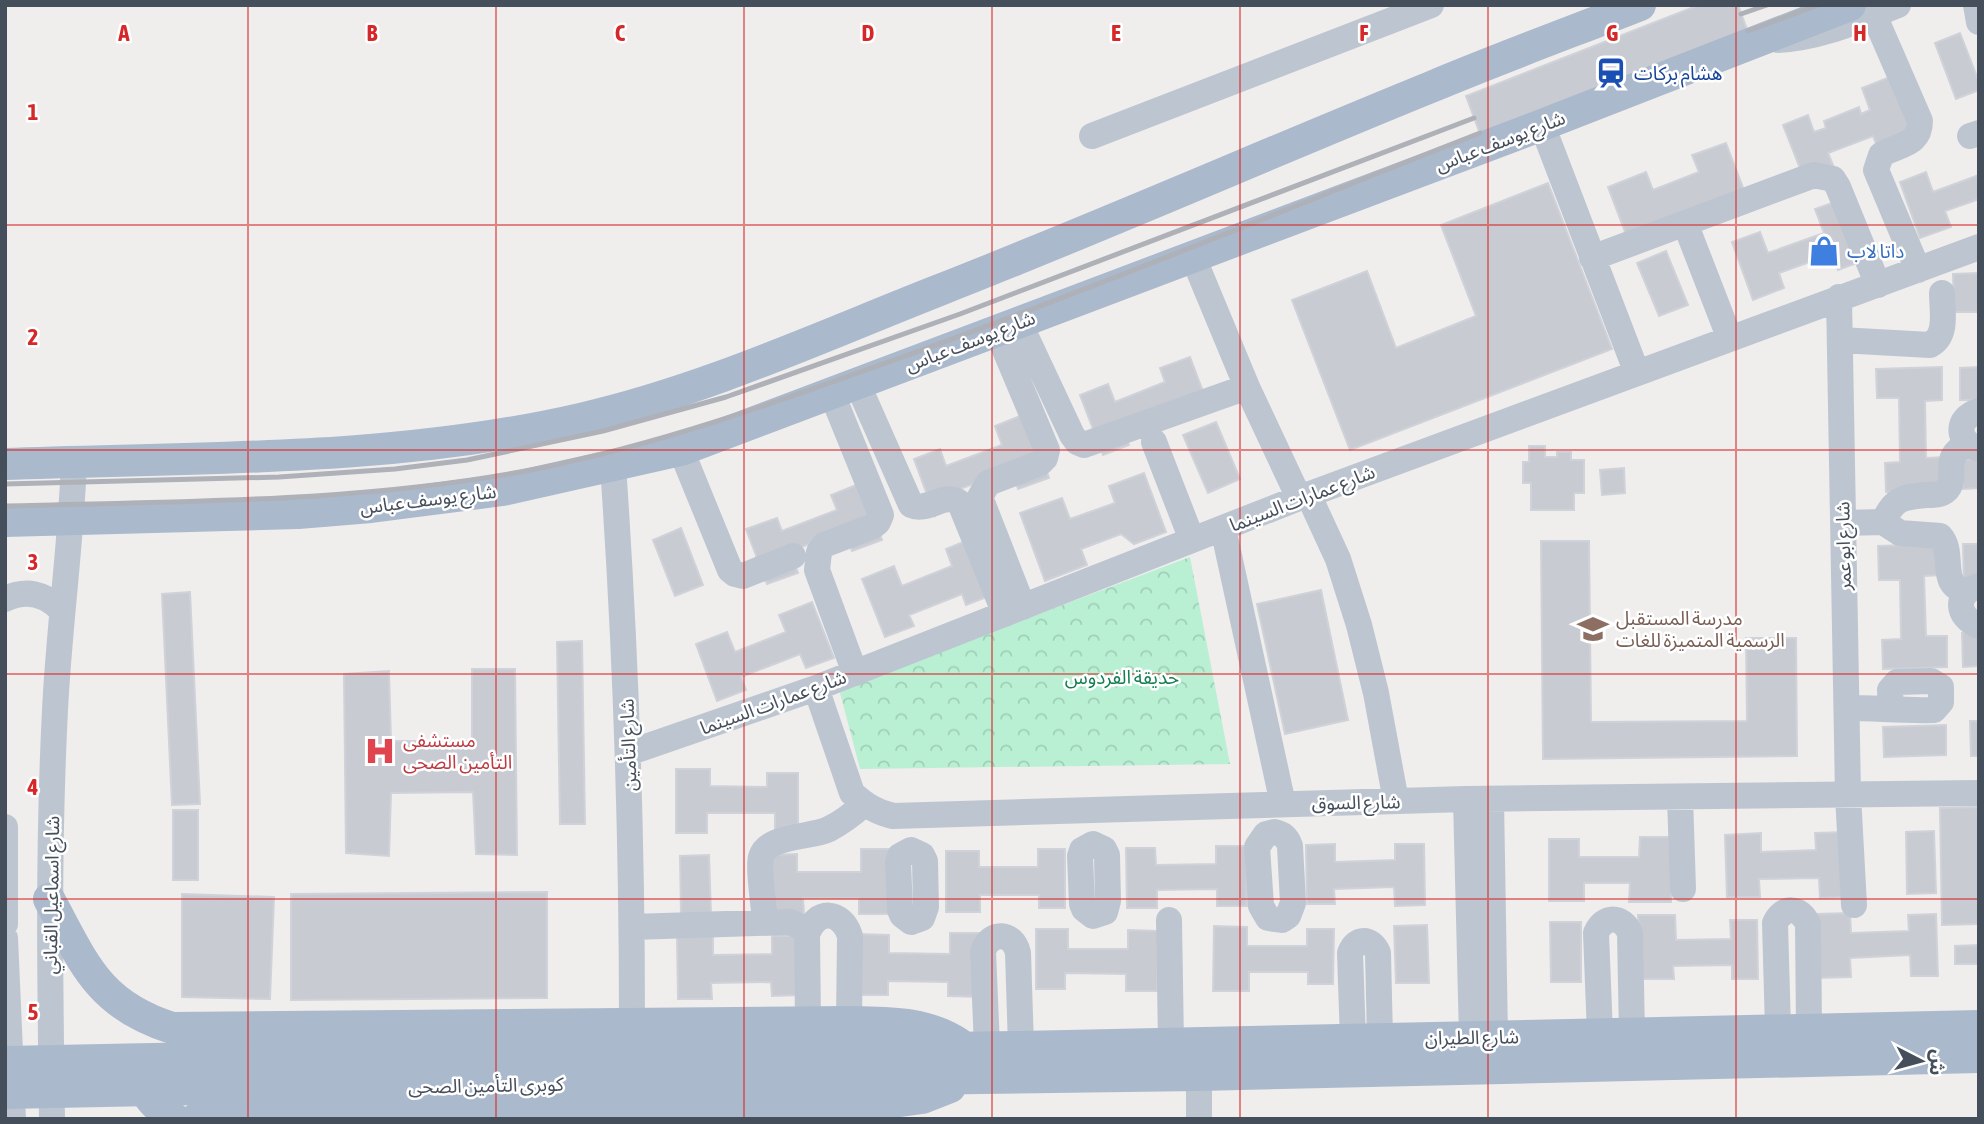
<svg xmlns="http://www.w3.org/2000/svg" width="1984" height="1124" font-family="'Asap Condensed','Noto Sans Arabic',sans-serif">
<defs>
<pattern id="forest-crowns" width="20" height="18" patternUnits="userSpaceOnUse" patternTransform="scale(1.75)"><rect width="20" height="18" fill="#b9f0d3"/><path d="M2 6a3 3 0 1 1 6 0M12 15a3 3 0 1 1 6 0" fill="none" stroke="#a0cfb7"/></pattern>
</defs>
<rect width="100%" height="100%" fill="#f0eded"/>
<path fill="url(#forest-crowns)" d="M 1190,557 L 1230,764 L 860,769 L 839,689 Z"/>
<path fill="#c9cbd3" stroke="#d0d2d9" stroke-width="2" d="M 1699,5 L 1738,5 L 1755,51 L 1488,155 L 1466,96 Z
M 1960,33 L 1979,82 L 1979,90 L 1956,99 L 1935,43 Z
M 1895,75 L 1919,139 L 1880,154 L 1873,136 L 1828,153 L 1835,170 L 1805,181 L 1783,125 L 1808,115 L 1814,132 L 1826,128 L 1824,121 L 1859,107 L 1861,114 L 1870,110 L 1862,88 Z
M 1726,143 L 1750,206 L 1633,253 L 1608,187 L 1646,172 L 1653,190 L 1699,172 L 1692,155 Z
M 1926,172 L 1933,192 L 1979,175 L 1979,199 L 1945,211 L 1951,227 L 1920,238 L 1900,182 Z
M 1548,183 L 1612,349 L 1350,450 L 1292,300 L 1367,271 L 1396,348 L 1476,316 L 1441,225 Z
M 1843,199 L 1865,260 L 1838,270 L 1832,254 L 1779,273 L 1784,288 L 1753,300 L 1732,242 L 1760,232 L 1768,253 L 1824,233 L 1815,209 Z
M 1666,251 L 1688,305 L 1659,316 L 1637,263 Z
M 1979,273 L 1979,312 L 1954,312 L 1953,274 Z
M 1190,357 L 1210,410 L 1121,425 L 1129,445 L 1103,455 L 1080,395 L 1108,384 L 1115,402 L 1165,382 L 1160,368 Z
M 1942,367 L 1942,400 L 1925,401 L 1926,458 L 1945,457 L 1945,490 L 1886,492 L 1885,463 L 1900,462 L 1899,398 L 1877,398 L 1876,369 Z
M 1979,367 L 1979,400 L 1960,400 L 1960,368 Z
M 1025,414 L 1049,478 L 1018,489 L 1011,470 L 957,490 L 935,516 L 914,459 L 940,449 L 946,466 L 1002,445 L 995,426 Z
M 1216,422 L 1240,479 L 1208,493 L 1183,435 Z
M 1529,446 L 1545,446 L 1545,457 L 1557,457 L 1557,452 L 1571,452 L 1571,460 L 1584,460 L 1584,493 L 1574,493 L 1574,510 L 1531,510 L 1531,483 L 1523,483 L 1523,462 L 1529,462 Z
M 1979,459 L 1979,488 L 1963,489 L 1963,460 Z
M 1624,468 L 1625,493 L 1602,495 L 1600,470 Z
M 1144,473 L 1166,532 L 1134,544 L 1121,534 L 1081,549 L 1087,565 L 1045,581 L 1020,513 L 1062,498 L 1070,519 L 1115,503 L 1109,486 Z
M 861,483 L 882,540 L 852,551 L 845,531 L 790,551 L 798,573 L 767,584 L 746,529 L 777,518 L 782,531 L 837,510 L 831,495 Z
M 681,528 L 703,585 L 675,596 L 653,540 Z
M 970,539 L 992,595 L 966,605 L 962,594 L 909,615 L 914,626 L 885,637 L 862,579 L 894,566 L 902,586 L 952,566 L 946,549 Z
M 1541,541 L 1589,541 L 1591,722 L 1747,721 L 1746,638 L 1796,638 L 1797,756 L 1543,759 Z
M 1941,544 L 1942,575 L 1924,576 L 1926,636 L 1947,636 L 1947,667 L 1883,669 L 1882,640 L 1901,639 L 1900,580 L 1879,580 L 1878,546 Z
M 1963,544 L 1979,544 L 1979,580 L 1964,581 Z
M 1321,590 L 1348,720 L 1285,734 L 1257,604 Z
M 190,592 L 200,804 L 172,805 L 162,594 Z
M 812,602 L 834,658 L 806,668 L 800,654 L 741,677 L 746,690 L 717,701 L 696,644 L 727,632 L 735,652 L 786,632 L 779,615 Z
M 1979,632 L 1979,666 L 1963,667 L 1962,633 Z
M 582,641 L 585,824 L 560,824 L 557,642 Z
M 472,669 L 515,669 L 517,855 L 476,854 L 473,792 L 391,793 L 389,856 L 346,853 L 344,674 L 389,671 L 391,741 L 472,741 Z
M 1970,721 L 1979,721 L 1979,756 L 1971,756 Z
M 1946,725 L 1946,755 L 1884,757 L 1883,727 Z
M 676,769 L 710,769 L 710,786 L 767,787 L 767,773 L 798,773 L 798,831 L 775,831 L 775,813 L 707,813 L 707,833 L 676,833 Z
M 1979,807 L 1979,924 L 1942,925 L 1940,808 Z
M 173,810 L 198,810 L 198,880 L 173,880 Z
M 1934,831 L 1936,893 L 1907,894 L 1906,832 Z
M 1846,832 L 1847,897 L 1820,898 L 1819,878 L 1759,879 L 1760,897 L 1727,897 L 1725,835 L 1761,833 L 1761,852 L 1816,850 L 1815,833 Z
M 1640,837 L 1671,837 L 1671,902 L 1629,902 L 1630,883 L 1584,883 L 1584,901 L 1549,901 L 1549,839 L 1579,839 L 1579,857 L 1639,857 Z
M 1335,844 L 1335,862 L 1395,860 L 1395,844 L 1424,844 L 1425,905 L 1395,906 L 1394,887 L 1334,889 L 1335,904 L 1307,904 L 1306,845 Z
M 1216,846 L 1246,846 L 1247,906 L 1217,906 L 1217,889 L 1157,890 L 1157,908 L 1127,908 L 1126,848 L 1155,848 L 1156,865 L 1216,864 Z
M 861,849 L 892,849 L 892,914 L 859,914 L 859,898 L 803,898 L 804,914 L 771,914 L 771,855 L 797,854 L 797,872 L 861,872 Z
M 1038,849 L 1065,849 L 1065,908 L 1039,908 L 1039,895 L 980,895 L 980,912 L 946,912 L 946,851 L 979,851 L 979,867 L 1038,867 Z
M 709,855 L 711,914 L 681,914 L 680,856 Z
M 547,892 L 547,998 L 291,1000 L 291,894 Z
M 182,894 L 274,897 L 270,999 L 182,997 Z
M 1850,913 L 1851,933 L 1909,931 L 1908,915 L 1936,914 L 1938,976 L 1911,976 L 1910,955 L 1850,958 L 1851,977 L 1817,978 L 1815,914 Z
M 1638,915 L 1675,915 L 1676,940 L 1731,939 L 1730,920 L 1757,920 L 1758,979 L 1732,979 L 1732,965 L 1673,966 L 1674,979 L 1640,979 Z
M 1550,922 L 1581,922 L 1581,982 L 1551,982 Z
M 1427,925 L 1429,983 L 1396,983 L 1394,926 Z
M 1214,926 L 1247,927 L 1247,946 L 1307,946 L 1307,929 L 1334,929 L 1333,984 L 1308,984 L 1308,972 L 1249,972 L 1249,991 L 1213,991 Z
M 1036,929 L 1068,929 L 1068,949 L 1128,949 L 1128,930 L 1158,931 L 1157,991 L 1126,991 L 1126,974 L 1065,973 L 1065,989 L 1036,989 Z
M 950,933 L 982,933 L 982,997 L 948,996 L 948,982 L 888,981 L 888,995 L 857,995 L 858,934 L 889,935 L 889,953 L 950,954 Z
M 713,934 L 713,955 L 772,954 L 772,936 L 800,936 L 801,995 L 772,996 L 771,982 L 711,983 L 712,999 L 678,999 L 677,935 Z
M 1979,945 L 1979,964 L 1955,964 L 1955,946 Z"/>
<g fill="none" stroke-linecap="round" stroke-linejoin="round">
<path stroke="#bdc6d0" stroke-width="26" d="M 1976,5 L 1979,22
M 1874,15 L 1920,121 C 1920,146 1898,144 1881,155 L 1876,170 L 1918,270
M 1778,40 C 1821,38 1859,20 1898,5
M 1542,125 L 1637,373
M 1092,136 L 1431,5
M 1970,136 L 1979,133
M 1685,223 L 1730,339
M 1193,257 L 1247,387 L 1299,498
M 1592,258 L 1814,175 L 1833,179 L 1838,187 L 1878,285
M 1839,297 L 1848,795 L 1854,905
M 1019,322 L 1072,435 L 1077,442 L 1084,445 L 1247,387
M 997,331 L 1047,450 L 1045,458 L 1040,463 L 988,483 L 980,497 L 1023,607
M 1840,340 L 1930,345 C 1948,336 1942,311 1942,293
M 858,385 L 911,505 C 928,513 944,491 960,503 L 1005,614
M 832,394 L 881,515 L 878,522 L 873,526 L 824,545 L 819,552 L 817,570 L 855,673
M 1979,411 C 1955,418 1956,442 1979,449
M 1154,442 L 1192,540
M 681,450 L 730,570 L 735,574 L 743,576 L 793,556
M 613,466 C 626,652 632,837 632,1024
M 1308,494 L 1338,559 L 1359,625 L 1376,693 L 1396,801
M 1883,522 C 1894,499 1901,497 1926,495 C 1931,495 1938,495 1942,493 C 1963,483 1937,455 1968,445
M 1843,523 L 1883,522 L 1900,533 L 1940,536 C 1956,553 1937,585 1966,591
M 1223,528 L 1283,804
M 1979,586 C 1954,593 1956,617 1979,626
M 5,599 C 26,589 45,593 61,610
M 816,688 L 852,793 C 865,805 876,812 893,816 L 1466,799 L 1979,793
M 1847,708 C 1876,708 1904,711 1934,710 L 1941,702 L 1941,687 L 1931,681 L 1897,682 L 1890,690 L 1891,707
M 628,753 L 816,688 L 1299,498 L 1979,247
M 1680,797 L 1683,889
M 1466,799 L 1472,1037
M 1491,799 L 1495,1037
M 5,827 L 5,924
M 1274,832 C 1283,834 1287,837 1290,846 L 1293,903 L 1288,916 L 1282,920 L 1268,918 L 1261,906 L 1257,847 L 1266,834 Z
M 1093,844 L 1104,849 L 1107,855 L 1108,901 L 1105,912 L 1093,916 L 1084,909 L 1082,904 L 1080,856 L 1082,850 Z
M 911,850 L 922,855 L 925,861 L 926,907 L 922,918 L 911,922 L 902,915 L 900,910 L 898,862 L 900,856 Z
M 1169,920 L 1171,1044
M 765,921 C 764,906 758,869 761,857 C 767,835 811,838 829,829 C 841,823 853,814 864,804
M 632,927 L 791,922 L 804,929 L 807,935
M 5,938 L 13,1119
M 808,1022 L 807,935 C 816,908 842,910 850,936 L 849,1022
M 1778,1030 L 1775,923 C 1783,906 1800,906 1808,924 L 1809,1029
M 1600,1034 L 1596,933 C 1604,915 1622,915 1630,933 L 1632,1034
M 1353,1040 L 1350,953 C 1356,937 1371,937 1378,953 L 1380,1039
M 987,1047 L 983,951 C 990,931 1013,931 1018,953 L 1021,1047
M 1199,1075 L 1199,1119
M 52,1119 C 50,982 48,846 55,710 C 59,627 71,545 74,461"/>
<path stroke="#abb9cd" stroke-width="32" d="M 5,464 C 197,457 392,462 580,419 C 703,391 820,337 937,291 C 1103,226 1266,154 1431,87 C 1500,58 1571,32 1640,5
M 5,521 L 298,513 L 371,507 L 503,490 L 681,450 L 1542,125 L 1850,5
M 49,899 C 84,963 97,1004 172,1028 L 849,1022 C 887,1023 924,1021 958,1043
M 251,1057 L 1021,1047 L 1979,1026
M 142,1066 C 140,1093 154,1106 175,1119
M 252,1088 L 1199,1075 L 1979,1057
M 196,1119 L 900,1101 L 922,1098 L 950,1087"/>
<path stroke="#afb1b8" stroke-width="5" d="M 1741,14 L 1767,5
M 1748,31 L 1818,5
M 5,484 L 279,477 L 395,469 L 467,460 L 603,431 L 726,397 L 960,314 L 1474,118
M 5,506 C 182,501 362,503 536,469 C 661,444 777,402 897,359 C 1093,289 1286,209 1480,133"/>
<path stroke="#abb9cd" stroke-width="32" d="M 5,1062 L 251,1057
M 5,1093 L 252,1088"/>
</g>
<path fill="none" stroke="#d62828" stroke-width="2" stroke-opacity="0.55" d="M 248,5 L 248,1119M 496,5 L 496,1119M 744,5 L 744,1119M 992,5 L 992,1119M 1240,5 L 1240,1119M 1488,5 L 1488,1119M 1736,5 L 1736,1119M 5,225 L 1979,225M 5,450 L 1979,450M 5,674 L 1979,674M 5,899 L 1979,899"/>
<defs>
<g id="station-bare" transform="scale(2.415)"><path d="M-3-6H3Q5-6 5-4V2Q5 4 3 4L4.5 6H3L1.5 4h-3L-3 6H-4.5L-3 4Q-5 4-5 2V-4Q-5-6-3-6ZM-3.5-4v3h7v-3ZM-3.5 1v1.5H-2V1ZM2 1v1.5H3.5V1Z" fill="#1a4fb4" stroke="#fff" stroke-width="2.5" paint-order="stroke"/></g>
<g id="shop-bare" transform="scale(2.415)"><path d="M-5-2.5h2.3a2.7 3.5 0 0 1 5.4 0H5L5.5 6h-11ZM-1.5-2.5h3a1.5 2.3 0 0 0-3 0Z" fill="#3f7fe0" stroke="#fff" stroke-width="2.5" paint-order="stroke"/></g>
<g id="school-bare" transform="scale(2.415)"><path d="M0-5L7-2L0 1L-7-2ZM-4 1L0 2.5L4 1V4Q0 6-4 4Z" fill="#8d6e63" stroke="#fff" stroke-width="2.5" paint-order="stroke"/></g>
<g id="hospital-bare" transform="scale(2.415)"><path d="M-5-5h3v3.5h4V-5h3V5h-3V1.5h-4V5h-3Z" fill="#e0444e" stroke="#fff" stroke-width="2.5" paint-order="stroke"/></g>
</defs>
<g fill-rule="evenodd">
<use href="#station-bare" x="1611" y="73"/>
<use href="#shop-bare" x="1824" y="251"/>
<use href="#school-bare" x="1593" y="629"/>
<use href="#hospital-bare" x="380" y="751"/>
</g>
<g text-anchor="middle" stroke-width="5" stroke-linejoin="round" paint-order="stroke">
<g font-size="19" fill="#164399" stroke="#fff" text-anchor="start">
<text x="1634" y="80">هشام بركات</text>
</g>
<g font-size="19" fill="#454e5b" stroke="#fff">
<text transform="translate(1500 141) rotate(-21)" y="7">شارع يوسف عباس</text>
<text transform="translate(970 341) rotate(-21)" y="7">شارع يوسف عباس</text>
<text transform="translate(1302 498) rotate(-21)" y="7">شارع عمارات السينما</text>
<text transform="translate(428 499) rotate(-7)" y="7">شارع يوسف عباس</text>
<text transform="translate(1843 546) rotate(-91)" y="7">شارع ابو عمر</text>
<text transform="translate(773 702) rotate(-20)" y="7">شارع عمارات السينما</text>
<text transform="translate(628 745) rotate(-92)" y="7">شارع التأمين</text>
<text transform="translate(1356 802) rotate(-1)" y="7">شارع السوق</text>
<text transform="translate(51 895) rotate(-89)" y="7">شارع اسماعيل القباني</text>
<text transform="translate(1472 1037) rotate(-1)" y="7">شارع الطيران</text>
<text transform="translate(486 1085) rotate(-1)" y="7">كوبرى التأمين الصحى</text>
</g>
<g font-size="19" fill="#366cbe" stroke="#fff" text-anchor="start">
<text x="1847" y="258">داتا لاب</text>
</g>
<g font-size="19" fill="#785e54" stroke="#fff" text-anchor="start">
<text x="1616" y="625">مدرسة المستقبل<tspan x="1616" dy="22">الرسمية المتميزة للغات</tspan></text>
</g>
<g font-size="19" fill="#147e53" stroke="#fff">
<text x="1122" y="684">حديقة الفردوس</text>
</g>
<g font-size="19" fill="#be3a42" stroke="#fff" text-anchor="start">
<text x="403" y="747">مستشفى<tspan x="403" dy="22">التأمين الصحى</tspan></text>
</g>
</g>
<g font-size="23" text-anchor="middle" font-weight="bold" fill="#d62828" stroke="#fff" stroke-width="5" stroke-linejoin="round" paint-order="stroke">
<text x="124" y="41">A</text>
<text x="372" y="41">B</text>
<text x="620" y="41">C</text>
<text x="868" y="41">D</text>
<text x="1116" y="41">E</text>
<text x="1364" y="41">F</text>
<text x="1612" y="41">G</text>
<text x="1860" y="41">H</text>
<text x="33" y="120">1</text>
<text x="33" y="345">2</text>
<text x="33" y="570">3</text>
<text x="33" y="795">4</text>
<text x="33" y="1020">5</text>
</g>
<rect width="1984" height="1124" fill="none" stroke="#454e5b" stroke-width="14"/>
<g transform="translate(1921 1061) rotate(96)" stroke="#ffffff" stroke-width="5" paint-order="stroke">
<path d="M0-5L12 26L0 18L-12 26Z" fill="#454e5b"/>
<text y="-10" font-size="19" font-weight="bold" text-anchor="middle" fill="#454e5b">ش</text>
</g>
</svg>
